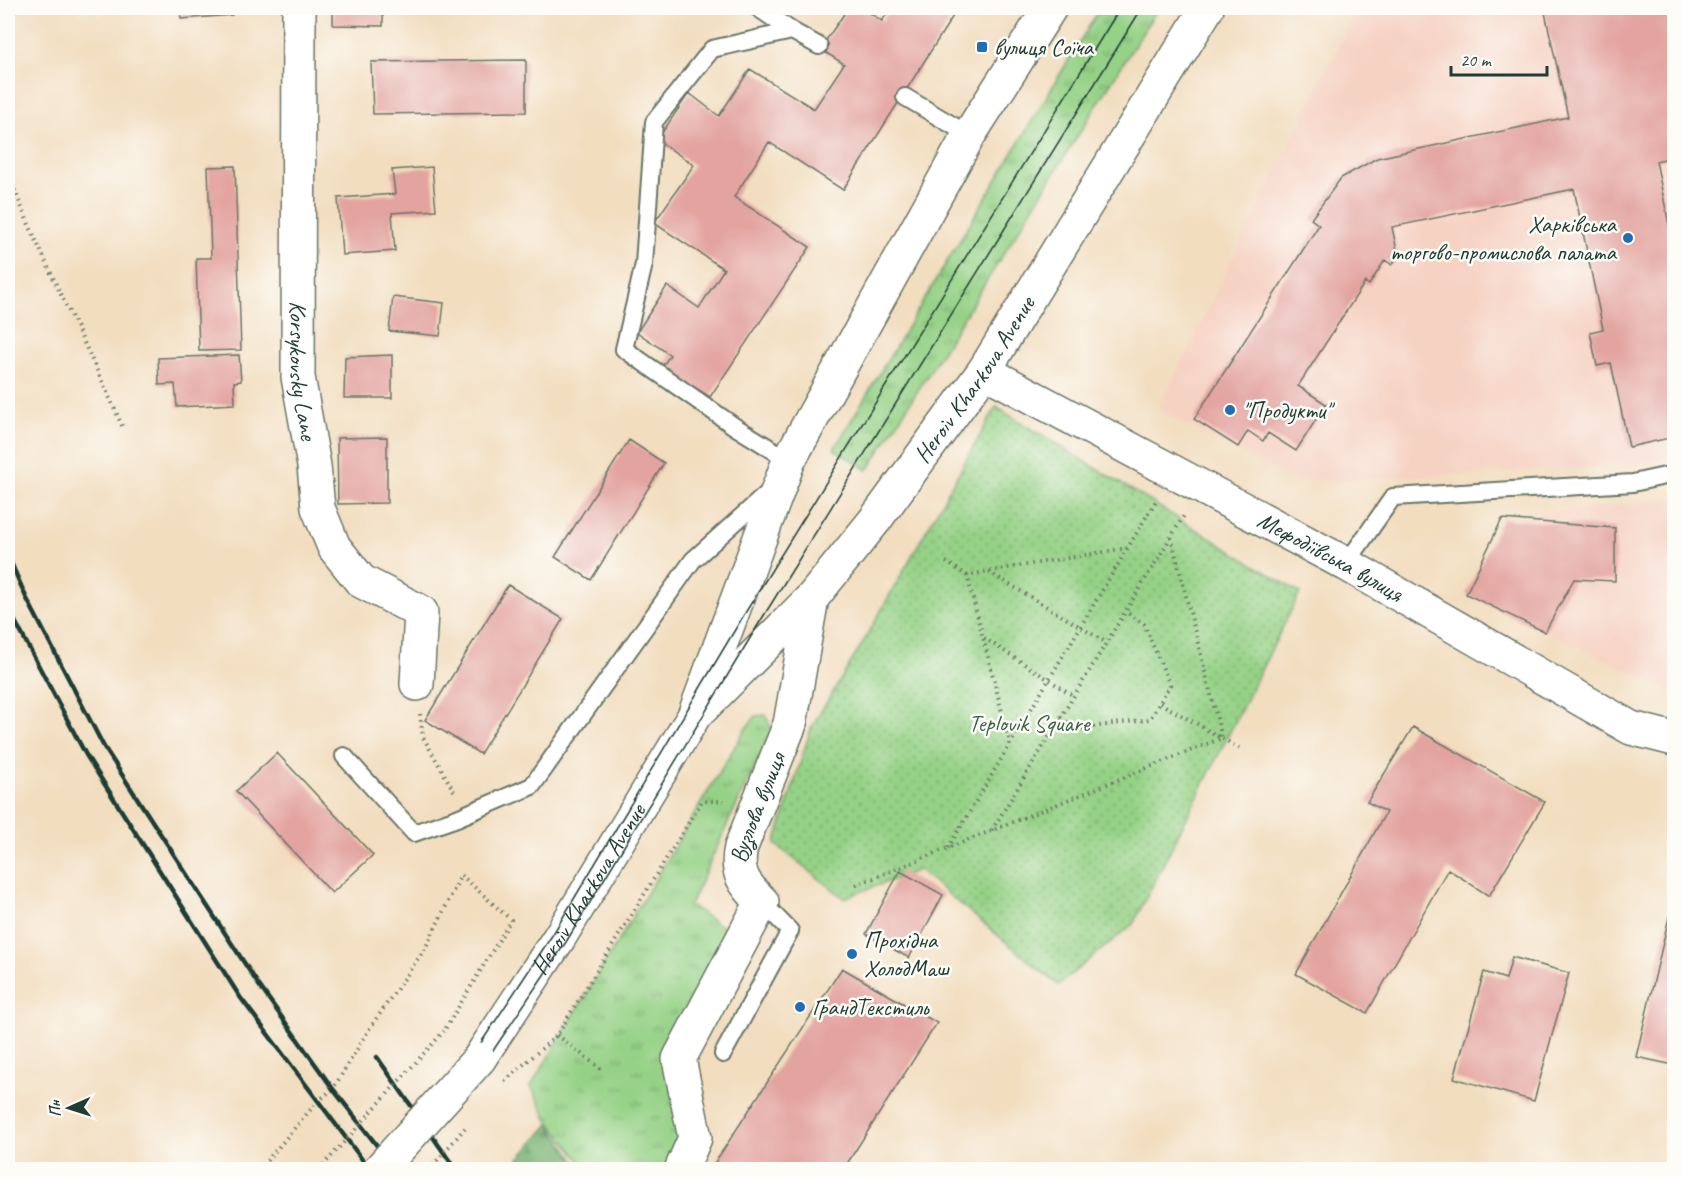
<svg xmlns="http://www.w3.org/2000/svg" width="1682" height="1177" font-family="Caveat,sans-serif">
<defs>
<pattern id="grass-tufts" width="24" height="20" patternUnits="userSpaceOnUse" patternTransform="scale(1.5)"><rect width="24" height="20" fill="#95d186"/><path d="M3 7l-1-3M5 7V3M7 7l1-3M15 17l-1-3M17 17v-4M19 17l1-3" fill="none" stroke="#79ab6e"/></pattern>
<pattern id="forest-firs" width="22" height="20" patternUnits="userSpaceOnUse" patternTransform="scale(1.5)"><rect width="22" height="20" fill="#78b373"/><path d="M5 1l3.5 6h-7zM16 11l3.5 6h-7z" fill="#62935f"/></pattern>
<pattern id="park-dots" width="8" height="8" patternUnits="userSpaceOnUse" patternTransform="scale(1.5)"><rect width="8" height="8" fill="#95d186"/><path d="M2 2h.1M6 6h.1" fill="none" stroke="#79ab6e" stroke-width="1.8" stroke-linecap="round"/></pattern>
</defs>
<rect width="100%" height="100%" fill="#fdfcf7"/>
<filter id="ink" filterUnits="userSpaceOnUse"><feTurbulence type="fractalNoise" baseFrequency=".0167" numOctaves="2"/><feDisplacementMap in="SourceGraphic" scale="12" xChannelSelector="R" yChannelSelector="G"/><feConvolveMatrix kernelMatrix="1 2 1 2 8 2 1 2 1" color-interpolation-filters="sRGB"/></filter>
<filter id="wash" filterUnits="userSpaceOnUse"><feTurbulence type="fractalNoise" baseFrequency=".008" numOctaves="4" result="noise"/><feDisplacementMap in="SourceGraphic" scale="24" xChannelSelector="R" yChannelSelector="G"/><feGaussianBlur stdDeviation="1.35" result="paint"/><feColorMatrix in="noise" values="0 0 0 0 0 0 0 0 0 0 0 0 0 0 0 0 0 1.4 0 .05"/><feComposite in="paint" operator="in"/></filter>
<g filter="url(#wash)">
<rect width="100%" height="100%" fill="#f2ddbf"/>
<path fill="#f6d2c3" d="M 1357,8 L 1674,8 L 1674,458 L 1641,465 L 1298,482 L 1158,410 Z
M 1674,498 L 1674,692 L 1466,594 L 1502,519 Z"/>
<path fill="url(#grass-tufts)" stroke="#5a875d" stroke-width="1.5" d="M 1100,8 L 1158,8 L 868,470 L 834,449 Z
M 765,715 L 772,729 L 690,905 L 749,945 L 678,1076 L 691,1169 L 587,1169 L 547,1119 L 531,1086 L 746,728 L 756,716 Z"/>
<path fill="url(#forest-firs)" stroke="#4c7854" stroke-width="1.5" d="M 549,1124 L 581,1169 L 510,1169 Z"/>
<path fill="url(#park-dots)" stroke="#5a875d" stroke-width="1.5" d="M 996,407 L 1300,593 L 1133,924 L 1058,985 L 919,870 L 844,898 L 775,844 L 811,728 L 861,646 Z"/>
<g id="blocks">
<path fill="#e3a39f" d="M 180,8 L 231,8 L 232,15 L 181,19 Z
M 333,8 L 412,8 L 412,10 L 383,10 L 383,26 L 333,25 Z
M 848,8 L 862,8 L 882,21 L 891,8 L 958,8 L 843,190 L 769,142 L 734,197 L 810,247 L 710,397 L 662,367 L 670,355 L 637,332 L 667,286 L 699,308 L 724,269 L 654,223 L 694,165 L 657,140 L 689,93 L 719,116 L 750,69 L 814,109 L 844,64 L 820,49 Z
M 1544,8 L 1673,8 L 1674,16 L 1674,157 L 1656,161 L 1674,249 L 1674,437 L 1629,447 L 1611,363 L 1597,366 L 1590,332 L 1603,329 L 1574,189 L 1392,227 L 1398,256 L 1392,265 L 1385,260 L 1369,285 L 1365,282 L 1298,386 L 1326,404 L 1296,451 L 1268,433 L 1263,441 L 1248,431 L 1238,447 L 1194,419 L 1319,225 L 1311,219 L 1341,178 L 1377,158 L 1568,117 Z
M 526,60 L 526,112 L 373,114 L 371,62 Z
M 235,166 L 241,350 L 199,351 L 196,258 L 211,258 L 208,167 Z
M 432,167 L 436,210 L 392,213 L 395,251 L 342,255 L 338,198 L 395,194 L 392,170 Z
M 393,297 L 444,303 L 440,336 L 389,331 Z
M 239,355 L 241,381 L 234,382 L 235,404 L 177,407 L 175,384 L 159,385 L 158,358 Z
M 392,355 L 392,398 L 344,398 L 345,357 Z
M 387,437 L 387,503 L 338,504 L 337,438 Z
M 629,440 L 664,463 L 591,580 L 555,557 Z
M 1502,519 L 1615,528 L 1615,581 L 1574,579 L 1545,632 L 1466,594 Z
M 508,585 L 563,619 L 480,754 L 425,720 Z
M 1413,727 L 1545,802 L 1489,896 L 1448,869 L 1367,1013 L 1296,974 L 1386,812 L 1367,802 Z
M 277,753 L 373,855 L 332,893 L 236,791 Z
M 900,871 L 943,895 L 909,958 L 866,934 Z
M 1674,896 L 1674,1065 L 1636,1057 Z
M 1512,957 L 1569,973 L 1534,1101 L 1454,1078 L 1484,972 L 1506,979 Z
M 842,968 L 937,1023 L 843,1170 L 710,1170 Z"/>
</g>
</g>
<g filter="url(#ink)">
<use href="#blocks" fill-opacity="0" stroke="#697565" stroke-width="1.5"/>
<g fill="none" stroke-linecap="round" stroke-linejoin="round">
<g stroke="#697565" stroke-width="20">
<path id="lane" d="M 758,8 L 792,31
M 905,97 L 969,135
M 789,460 L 734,426 L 624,349 L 644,264 L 654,122 L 712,49 L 792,31 L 819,46
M 1346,564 L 1393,497 L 1633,483 L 1674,474
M 344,756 L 414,833 L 457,818 L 532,786 L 693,560 L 770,491
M 723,1054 L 790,931 L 762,902"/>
</g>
<g stroke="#697565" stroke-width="36">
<g id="street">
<path id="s1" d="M 299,8 L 298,377 L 314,466 L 318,508 L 334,547 L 361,581 L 421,612 L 417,684"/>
<path id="s2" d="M 984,371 L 1346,564 L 1631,728 L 1674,739"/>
<path id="s3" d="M 681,1170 L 695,1138 L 679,1059 L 762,902 C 744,884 735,873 741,847 L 790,724 L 812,598"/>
</g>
</g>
<g stroke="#697565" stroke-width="36">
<g id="primary">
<path id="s4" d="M 702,708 L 812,598 L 875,520 L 984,371 L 1207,8"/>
<path id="s5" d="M 479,1059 L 559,938 L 694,716 L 789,460 L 969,135 L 1050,8"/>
</g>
</g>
<path stroke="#697565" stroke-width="4" stroke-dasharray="1.5 4.5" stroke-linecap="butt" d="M 8,173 C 41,260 86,342 123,428
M 946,562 L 967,575 L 1127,548
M 989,572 L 1107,643
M 967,575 L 1010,743
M 984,638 L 1074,696
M 1160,703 L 1239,748
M 420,714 L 423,737 L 455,793
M 1061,718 L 1077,729 L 1150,719 L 1170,685 L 1144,624 L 1126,612
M 992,830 L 1185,514
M 948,848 L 1157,499
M 856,885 L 1222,738 L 1171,537
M 557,1035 L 601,1069
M 505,1081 L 557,1035 L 702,801 L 724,801
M 259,1170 L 317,1102 L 333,1089 L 370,1028 L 426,947 L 461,875 L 511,920 L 444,1031"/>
<use href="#lane" stroke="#fff" stroke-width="16"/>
<use href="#street" stroke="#fff" stroke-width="33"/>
<use href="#primary" stroke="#fff" stroke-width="33"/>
<path stroke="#1f3d34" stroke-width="1.5" d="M 372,1170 L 465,1067 L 553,934 L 742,618 L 1120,8
M 391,1170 L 476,1076 L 566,942 L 758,625 L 1142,8"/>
<path stroke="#1f3d34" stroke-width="4.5" d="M 8,556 L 26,597 L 104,747 L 258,984 L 333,1089 L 396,1170
M 8,608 L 86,755 L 240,997 L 370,1170
M 377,1057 L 456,1170"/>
<g stroke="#697565" stroke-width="36" stroke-linecap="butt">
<path id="primary-bridge" d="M 379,1170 L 479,1059"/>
</g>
<path stroke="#697565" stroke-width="4" stroke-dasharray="1.5 4.5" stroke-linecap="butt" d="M 319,1170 L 444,1031
M 429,1170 L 465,1128"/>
<use href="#primary-bridge" stroke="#fff" stroke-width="33"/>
</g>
</g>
<g fill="#1f6fb2" stroke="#fdfcf7" stroke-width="2">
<rect x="976" y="41" width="12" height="12" rx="3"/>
<circle cx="1628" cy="238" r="6"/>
<circle cx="1230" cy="410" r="6"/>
<circle cx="852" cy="954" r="6"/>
<circle cx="800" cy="1007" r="6"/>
</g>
<g text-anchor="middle" stroke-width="5" stroke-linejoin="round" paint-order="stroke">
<g font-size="24" fill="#1f3d34" stroke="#fdfcf7" text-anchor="start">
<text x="994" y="55">вулиця Соїча</text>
<text x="1616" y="232" text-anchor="end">Харківська<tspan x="1616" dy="28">торгово-промислова палата</tspan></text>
<text x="1242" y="418">"Продукти"</text>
<text x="864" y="948">Прохідна<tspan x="864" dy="28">ХолодМаш</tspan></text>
<text x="812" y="1015">ГрандТекстиль</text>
</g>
<g font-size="24" fill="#1f3d34" stroke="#fdfcf7">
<text dy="8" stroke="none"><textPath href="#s1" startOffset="363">Korsykovsky Lane</textPath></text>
<text dy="8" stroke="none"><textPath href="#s4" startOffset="428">Heroiv Kharkova Avenue</textPath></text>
<text dy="8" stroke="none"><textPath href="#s2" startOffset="393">Мефодіївська вулиця</textPath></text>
<text dy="8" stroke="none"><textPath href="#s3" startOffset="398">Вузлова вулиця</textPath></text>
<text dy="8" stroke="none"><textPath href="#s5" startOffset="202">Heroiv Kharkova Avenue</textPath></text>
</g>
<g font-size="24" fill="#3c6248" stroke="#fdfcf7">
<text x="1029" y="731">Teplovik Square</text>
</g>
</g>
<rect width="1682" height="1177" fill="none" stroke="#fdfcf7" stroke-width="30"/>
<g transform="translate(69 1108) rotate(267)" stroke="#fdfcf7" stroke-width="4.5" paint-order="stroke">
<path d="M0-4.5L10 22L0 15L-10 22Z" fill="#1f3d34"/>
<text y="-9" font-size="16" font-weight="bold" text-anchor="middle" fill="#1f3d34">Пн</text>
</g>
<path d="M1451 66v9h96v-9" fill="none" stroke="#1f3d34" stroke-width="3"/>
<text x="1460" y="66" font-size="18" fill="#1f3d34" stroke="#fdfcf7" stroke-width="4.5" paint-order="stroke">20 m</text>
</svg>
